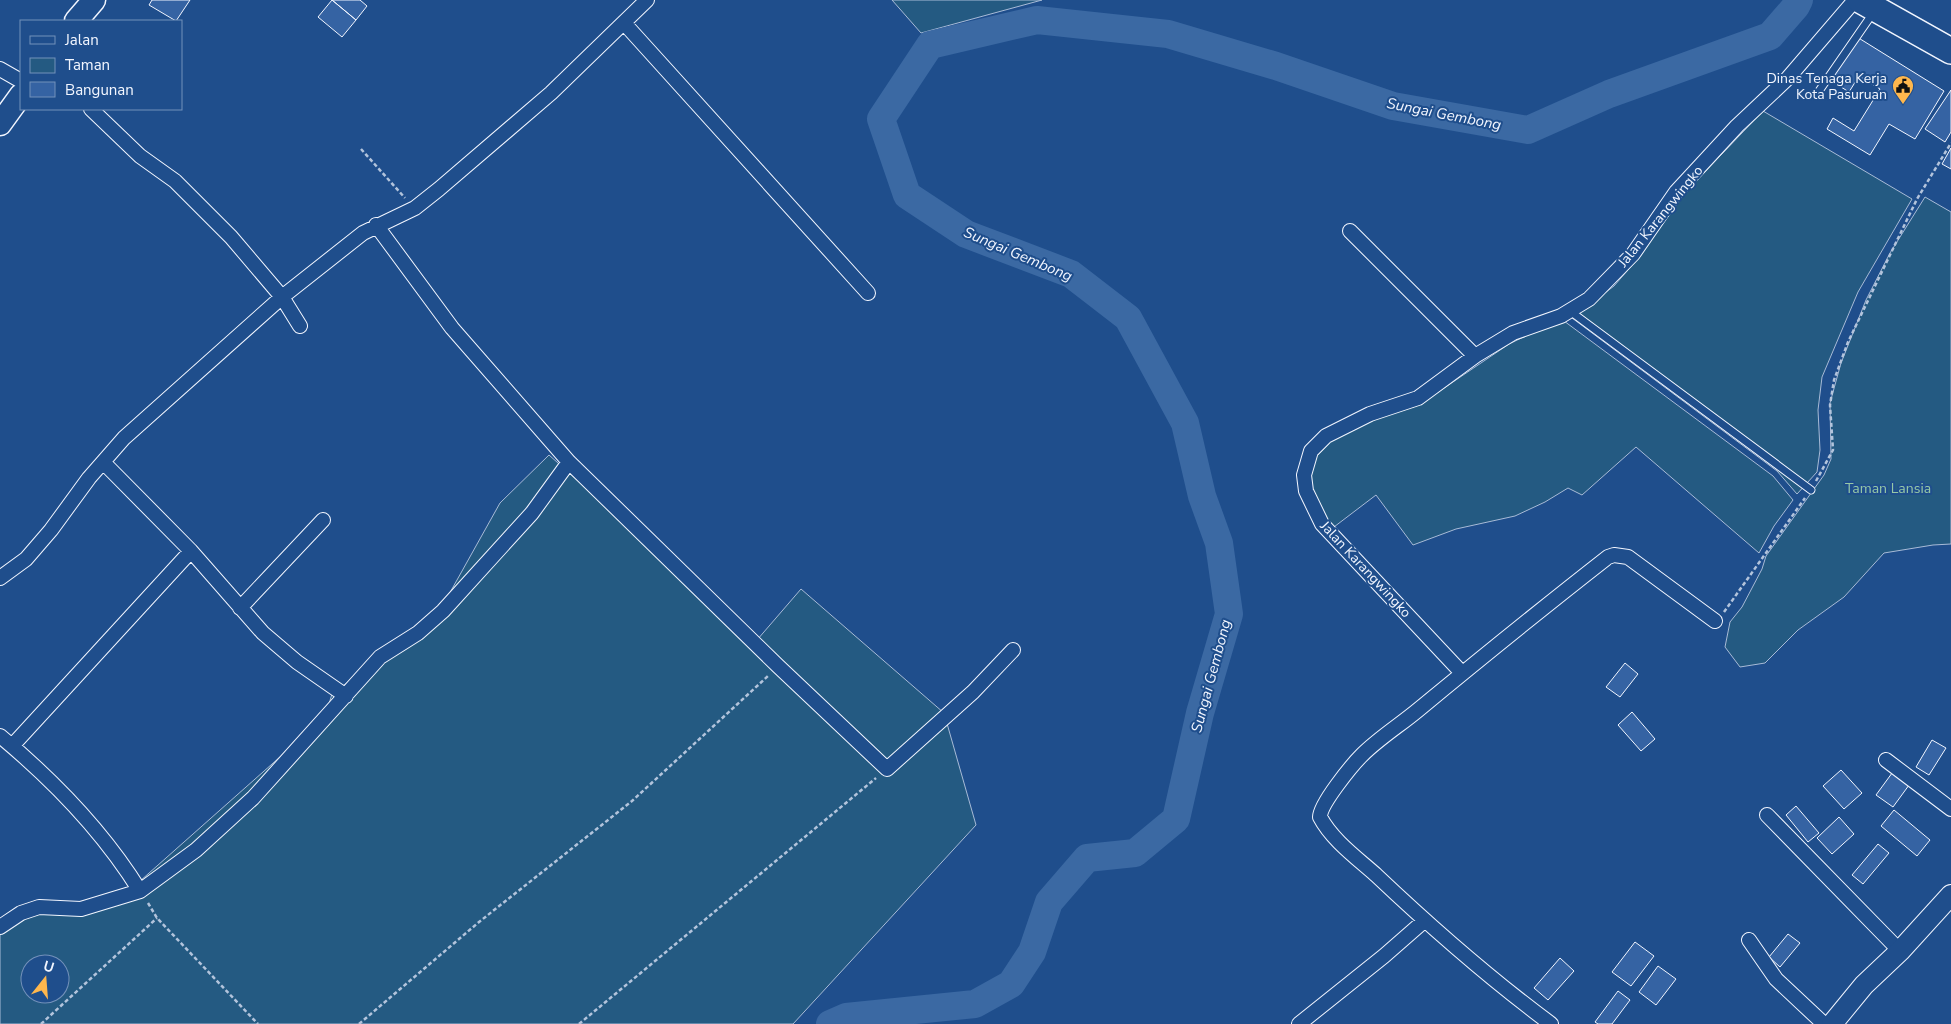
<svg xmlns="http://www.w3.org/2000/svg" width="1951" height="1024" font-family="'Nunito Sans',sans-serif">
<rect width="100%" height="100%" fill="#1f4e8c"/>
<path fill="#245a82" stroke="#a8bbd7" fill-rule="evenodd" d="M 892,0 L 1042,0 L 921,33 Z
M 1763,111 L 1912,199 L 1858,292 L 1822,377 L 1818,410 L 1820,450 L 1817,472 L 1797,494 L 1777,471 L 1572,318 L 1614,286 L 1641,255 L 1676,202 Z
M 1925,197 L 1951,212 L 1951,544 L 1933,545 L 1884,553 L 1844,597 L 1798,630 L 1765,663 L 1740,667 L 1725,647 L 1730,622 L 1742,607 L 1762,569 L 1766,556 L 1824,475 L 1831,459 L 1830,403 L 1841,363 L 1866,300 L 1890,253 Z
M 1564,321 L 1773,476 L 1793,500 L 1774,526 L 1759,553 L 1636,447 L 1582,495 L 1568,488 L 1545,502 L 1515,516 L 1456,529 L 1413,545 L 1376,495 L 1330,530 L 1310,494 L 1311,462 L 1331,441 L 1375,419 L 1419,405 L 1509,344 L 1540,329 Z
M 549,455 L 757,640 L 801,589 L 944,713 L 976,825 L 793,1024 L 0,1024 L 0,922 L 21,908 L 122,897 L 325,717 L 332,694 L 438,614 L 500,503 ZM 30,964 L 60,964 L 60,994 L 30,994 Z"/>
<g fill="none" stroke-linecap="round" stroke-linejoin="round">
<path stroke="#3b69a3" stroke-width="28" d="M 830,1024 L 846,1017 L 975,1004 L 1011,984 L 1032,952 L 1049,902 L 1087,858 L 1135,853 L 1176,819 L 1200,713 L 1229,614 L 1219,543 L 1202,496 L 1185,423 L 1128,318 L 1071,274 L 966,234 L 907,195 L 881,119 L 930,45 L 1037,20 L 1168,34 L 1276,66 L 1393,106 L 1528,130 L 1609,94 L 1770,36 L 1796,6 L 1799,0"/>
</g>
<path fill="#3563a3" stroke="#f2f6ff" d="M 152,0 L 190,0 L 176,21 L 149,5 Z
M 332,0 L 360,0 L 367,6 L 356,20 Z
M 332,0 L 356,20 L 342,37 L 318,17 Z
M 1857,37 L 1944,91 L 1915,139 L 1889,124 L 1870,155 L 1827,129 L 1833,118 L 1854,131 L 1880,89 L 1859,76 L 1849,92 L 1830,80 Z
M 1951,90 L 1951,132 L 1945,142 L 1925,129 Z
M 1951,148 L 1951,169 L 1942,164 Z
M 1625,663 L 1638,674 L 1620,697 L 1606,687 Z
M 1632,712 L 1655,739 L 1641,751 L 1618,725 Z
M 1932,740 L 1946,748 L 1929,775 L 1916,767 Z
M 1895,769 L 1912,781 L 1893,807 L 1876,795 Z
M 1841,770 L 1862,793 L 1844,809 L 1823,786 Z
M 1796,806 L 1819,833 L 1808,842 L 1786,815 Z
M 1894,810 L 1930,840 L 1917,856 L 1881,826 Z
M 1839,817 L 1854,834 L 1832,854 L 1817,838 Z
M 1878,844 L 1889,853 L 1863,884 L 1852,875 Z
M 1788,934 L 1800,943 L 1780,967 L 1769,957 Z
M 1635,942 L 1654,956 L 1631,986 L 1612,972 Z
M 1560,958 L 1574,971 L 1548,1000 L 1534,988 Z
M 1658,966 L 1676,979 L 1656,1005 L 1639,992 Z
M 1618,991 L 1630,1000 L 1612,1024 L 1598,1024 L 1595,1022 Z"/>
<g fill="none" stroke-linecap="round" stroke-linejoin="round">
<g stroke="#f2f6ff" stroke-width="9">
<path id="lane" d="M 1819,91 L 1873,13
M 1570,311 L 1811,490"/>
</g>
<g stroke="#f2f6ff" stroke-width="16">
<path id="street" d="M 624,23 L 868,293
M 0,69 L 21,81
M 91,109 L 140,156 L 175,181 L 231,237 L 282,297 L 300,326
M 376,225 L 452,328 L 569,462 L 778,666 L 887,769 L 973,692 L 1013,650
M 1350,231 L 1475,356
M 103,462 L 191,551 L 263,633 L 297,662 L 346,696
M 0,578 L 26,559 L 51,530 L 89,478 L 124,438 L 282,297 L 363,233 L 415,208 L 439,189 L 551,93 L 647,0
M 240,608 L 323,520
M 1462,673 L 1322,524 L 1306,491 L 1304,475 L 1311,451 L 1326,436 L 1370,414 L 1418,398 L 1475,356 L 1513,333 L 1561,316 L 1589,299 L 1633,254 L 1676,192 L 1737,126 L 1788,78 L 1855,0
M 0,736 C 53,780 104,833 140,891
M 12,746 L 191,551
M 1886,760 L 1951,809
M 1767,815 L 1900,951
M 0,927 L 21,913 L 39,907 L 81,909 L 140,891 L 196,850 L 253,798 L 380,657 L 418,633 L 443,611 L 532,513 L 569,462
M 1749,940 L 1776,979 L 1824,1024
M 1299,1024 L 1384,956 L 1424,921
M 1551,1024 C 1489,978 1432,928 1376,875 C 1357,858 1332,840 1320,817 C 1320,804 1352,765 1362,755 C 1379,738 1400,725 1418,710 C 1481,658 1544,607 1608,557 L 1614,555 L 1628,557 L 1715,621"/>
</g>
<g stroke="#f2f6ff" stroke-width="22">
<path id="secondary" d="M 1832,1024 L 1864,985 L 1900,951 L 1951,895"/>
</g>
<g stroke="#f2f6ff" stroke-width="25">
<path id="primary" d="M 76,21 L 94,0
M 0,124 L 21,95"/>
</g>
<g stroke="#f2f6ff" stroke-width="28">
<path id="highway" d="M 1860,0 L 1951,51"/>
</g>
<path stroke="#b3c4dc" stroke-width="2.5" stroke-dasharray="4 2.5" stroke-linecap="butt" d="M 361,149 L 405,198
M 1816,481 L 1833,450 L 1830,405 L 1834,380 L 1848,342 L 1917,199 L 1951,143
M 1724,612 L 1805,498
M 148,903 L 157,918 L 258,1024
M 41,1024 L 157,918
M 359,1024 L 479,922 L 632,801 L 768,676
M 579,1024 L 876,778"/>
<use href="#lane" stroke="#1f4e8c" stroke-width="7"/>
<use href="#street" stroke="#1f4e8c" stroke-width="14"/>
<use href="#secondary" stroke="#1f4e8c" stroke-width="20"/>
<use href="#primary" stroke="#1f4e8c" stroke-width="22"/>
<use href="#highway" stroke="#1f4e8c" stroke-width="25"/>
</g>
<defs>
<g id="civic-pin" transform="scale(1.125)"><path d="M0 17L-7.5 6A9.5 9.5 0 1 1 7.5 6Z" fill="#ffb74d" stroke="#1f4e8c"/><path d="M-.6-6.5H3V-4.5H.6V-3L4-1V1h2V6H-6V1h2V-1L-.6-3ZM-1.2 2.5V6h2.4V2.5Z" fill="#111"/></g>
</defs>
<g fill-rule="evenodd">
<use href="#civic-pin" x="1903" y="86"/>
</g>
<g text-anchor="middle" stroke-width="4" stroke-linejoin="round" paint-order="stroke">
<g font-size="14" fill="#f2f6ff" stroke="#1f4e8c" text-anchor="end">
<text x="1887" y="83">Dinas Tenaga Kerja<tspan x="1887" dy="16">Kota Pasuruan</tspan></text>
</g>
<g font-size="14" fill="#f2f6ff" stroke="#1f4e8c">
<text transform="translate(1660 216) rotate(-51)" y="5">Jalan Karangwingko</text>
<text transform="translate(1366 569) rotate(47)" y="5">Jalan Karangwingko</text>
</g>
<g font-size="14" fill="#97c8a6" stroke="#1f4e8c">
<text x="1888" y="493">Taman Lansia</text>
</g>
<g font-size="15" font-style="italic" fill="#f2f6ff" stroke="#1f4e8c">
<text transform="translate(1444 114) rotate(11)" y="5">Sungai Gembong</text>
<text transform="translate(1018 254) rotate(23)" y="5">Sungai Gembong</text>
<text transform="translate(1211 676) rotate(-75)" y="5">Sungai Gembong</text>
</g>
</g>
<rect x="20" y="20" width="162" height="90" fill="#1f4e8c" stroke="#7391ba"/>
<rect x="30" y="36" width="25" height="8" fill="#1f4e8c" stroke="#7391ba"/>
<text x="65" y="45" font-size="15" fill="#f2f6ff">Jalan</text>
<rect x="30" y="58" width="25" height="15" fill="#245a82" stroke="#7391ba"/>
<text x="65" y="70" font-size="15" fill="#f2f6ff">Taman</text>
<rect x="30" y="82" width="25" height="15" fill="#3563a3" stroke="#7391ba"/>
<text x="65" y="95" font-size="15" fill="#f2f6ff">Bangunan</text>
<g transform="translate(45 979) rotate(17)"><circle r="24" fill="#1f4e8c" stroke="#7391ba"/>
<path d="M0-4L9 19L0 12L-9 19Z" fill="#ffb74d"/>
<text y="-8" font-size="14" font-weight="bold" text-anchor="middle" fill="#f2f6ff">U</text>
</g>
</svg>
